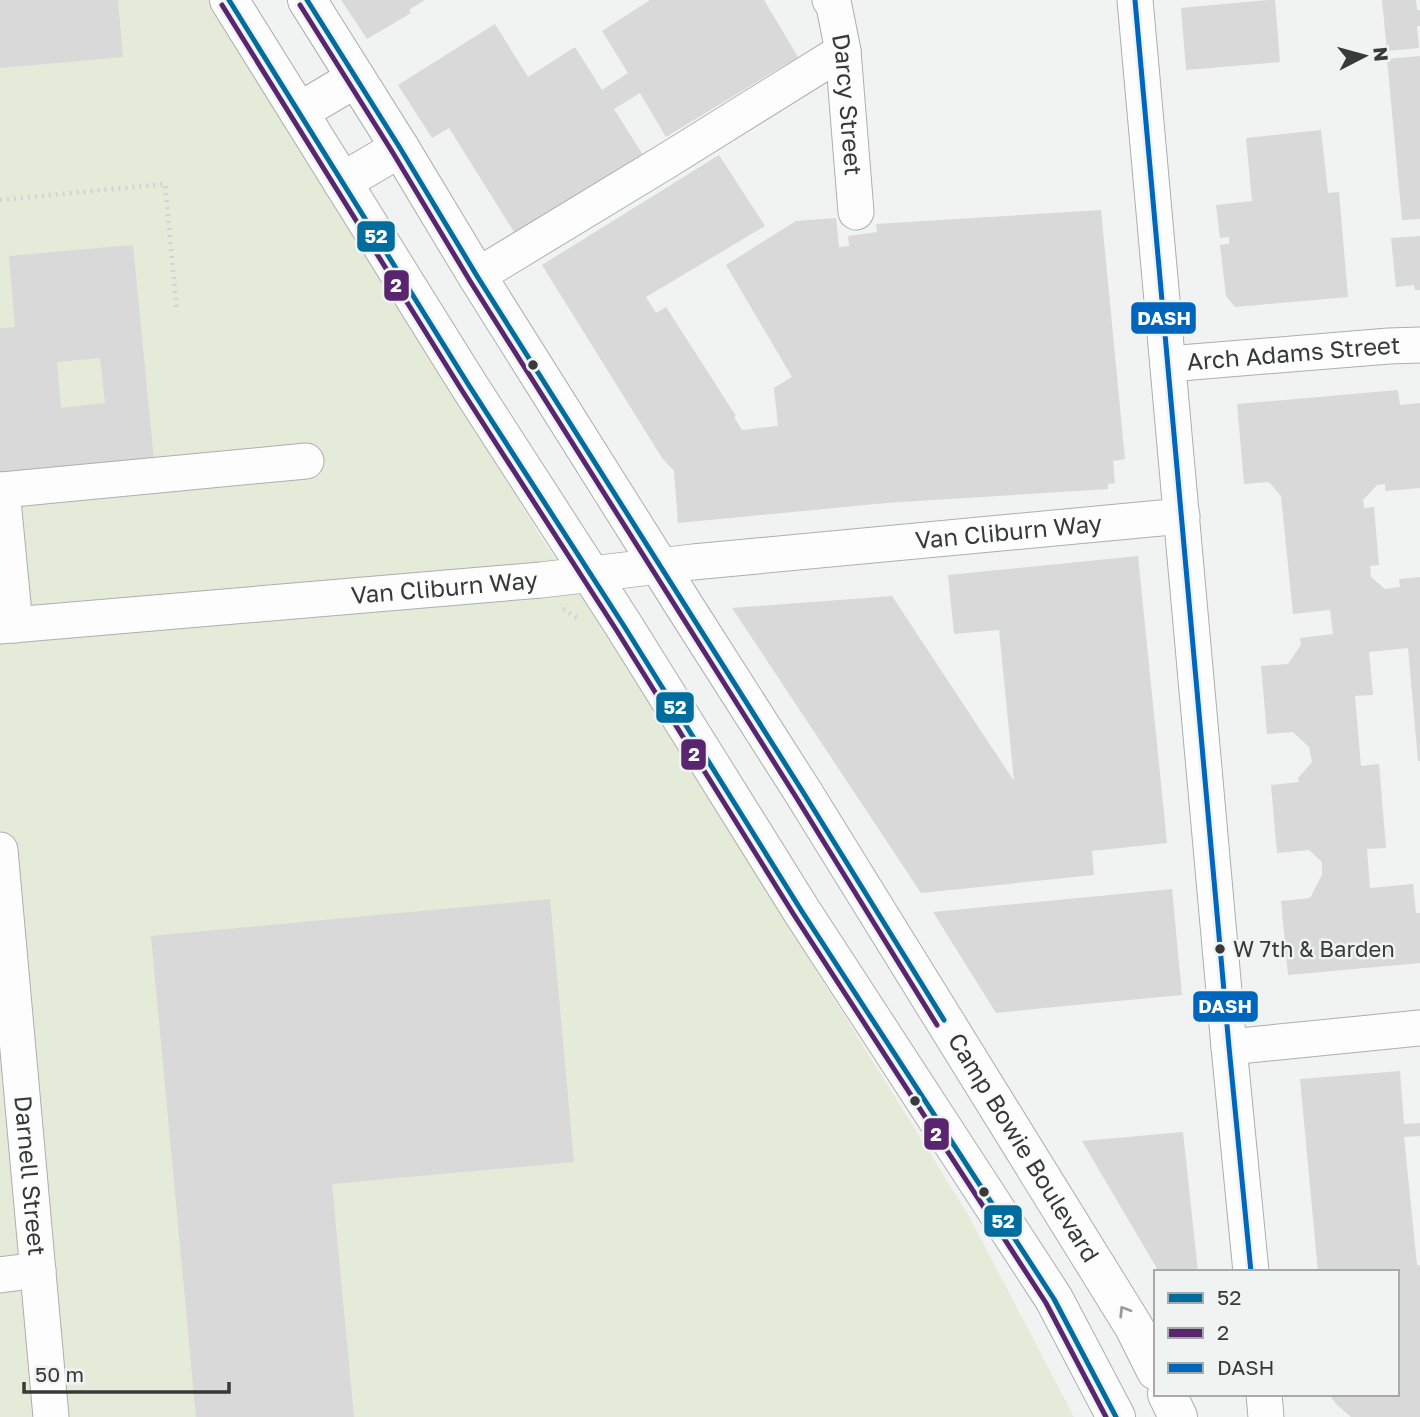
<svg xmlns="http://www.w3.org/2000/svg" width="1420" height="1417" font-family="'Golos Text',sans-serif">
<rect width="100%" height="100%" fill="#f0f3f2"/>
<path fill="#e5ebd9" d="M 0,0 L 208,0 L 234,42 L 252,65 L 547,547 L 597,618 L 969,1216 L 1074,1417 L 0,1417 Z"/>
<path fill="#d8d9d8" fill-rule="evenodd" d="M 0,0 L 118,0 L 123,57 L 0,68 Z
M 341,0 L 425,0 L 409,10 L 411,13 L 367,39 Z
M 650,0 L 764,0 L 798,57 L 666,137 L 640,93 L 614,109 L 643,155 L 516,235 L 449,128 L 432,138 L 398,85 L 495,24 L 528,77 L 575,47 L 602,90 L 628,73 L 602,31 Z
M 1268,0 L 1275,0 L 1280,62 L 1186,70 L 1181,8 Z
M 1382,0 L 1416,0 L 1417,10 L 1420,10 L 1420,26 L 1417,26 L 1419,48 L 1387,51 Z
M 1420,56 L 1420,219 L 1402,220 L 1387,59 Z
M 1321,130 L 1328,193 L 1339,192 L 1348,297 L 1235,307 L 1226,296 L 1220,245 L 1229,244 L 1229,237 L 1220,238 L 1216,205 L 1252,201 L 1246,138 Z
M 719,155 L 765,226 L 646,297 L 656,313 L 666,307 L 736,416 L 734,417 L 742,430 L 778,426 L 774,388 L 792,377 L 726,265 L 796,221 L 836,218 L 839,247 L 849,246 L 848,236 L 877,232 L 876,224 L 1101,210 L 1125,459 L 1113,461 L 1115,483 L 1108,484 L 1108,489 L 886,503 L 678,523 L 674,471 L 662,458 L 542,265 Z
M 1420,236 L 1420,290 L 1415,290 L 1414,285 L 1396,287 L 1391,238 Z
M 133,245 L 154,460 L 0,474 L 0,328 L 15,327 L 9,256 ZM 100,358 L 105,403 L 61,408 L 57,362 Z
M 1398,390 L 1400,405 L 1420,403 L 1420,488 L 1385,491 L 1385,484 L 1377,485 L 1363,500 L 1364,508 L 1374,507 L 1379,565 L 1370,566 L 1371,577 L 1385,589 L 1400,587 L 1399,579 L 1420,577 L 1420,761 L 1418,761 L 1408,648 L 1369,652 L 1373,695 L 1355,696 L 1361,766 L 1379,764 L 1386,848 L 1367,849 L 1370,888 L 1413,884 L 1416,913 L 1420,913 L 1420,963 L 1288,975 L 1281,901 L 1310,898 L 1322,875 L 1322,862 L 1309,850 L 1277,853 L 1271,785 L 1299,782 L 1298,778 L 1312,762 L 1309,747 L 1293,732 L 1267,734 L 1261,666 L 1288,664 L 1301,645 L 1300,638 L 1333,634 L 1330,610 L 1293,614 L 1281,496 L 1269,482 L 1244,484 L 1237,404 Z
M 1138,556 L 1167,843 L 1092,851 L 1094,875 L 921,893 L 732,608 L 892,596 L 1014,781 L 999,630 L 954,634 L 948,575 Z
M 1172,889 L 1182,995 L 1054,1007 L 996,1013 L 933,912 Z
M 550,899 L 574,1162 L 332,1184 L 354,1417 L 196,1417 L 151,936 Z
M 1400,1071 L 1404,1124 L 1420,1123 L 1420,1136 L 1404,1137 L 1417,1265 L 1420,1265 L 1420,1417 L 1351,1417 L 1337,1405 L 1329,1394 L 1397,1394 L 1397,1272 L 1318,1272 L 1300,1079 Z
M 1183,1132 L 1198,1272 L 1159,1272 L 1082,1141 Z"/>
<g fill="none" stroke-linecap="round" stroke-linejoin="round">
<g stroke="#acafae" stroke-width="37">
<g id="minor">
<path id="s1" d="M 830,0 L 834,6 L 843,51 L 856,212"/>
<path d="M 1135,0 L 1229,1047 L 1251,1272"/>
<path d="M 477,276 L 668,160 L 843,51"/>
<path id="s2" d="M 1168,364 L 1389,346 L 1420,345"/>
<path d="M 2,490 L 306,461"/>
<path d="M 0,491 L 2,490 L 15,625"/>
<path id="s3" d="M 0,626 L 541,580 L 693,562 L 1182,516"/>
<path id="s4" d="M 0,850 L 51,1417"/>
<path d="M 1229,1047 L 1420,1028"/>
<path d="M 0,1275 L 38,1270"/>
<path d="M 1264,1394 L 1266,1417"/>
</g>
</g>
<g stroke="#acafae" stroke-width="40">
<g id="major">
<path d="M 229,0 L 468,384 L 624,626 L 801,910 L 1054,1299 L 1116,1417"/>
<path id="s5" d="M 307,0 L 400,148 L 477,276 L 685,607 L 803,792 L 1134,1327 L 1156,1371"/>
<path d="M 299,112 L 356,78"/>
<path d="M 342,182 L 400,148"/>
<path d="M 1167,1394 L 1178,1417"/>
</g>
</g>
<path stroke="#d1d2d2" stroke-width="4.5" stroke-dasharray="2 5" stroke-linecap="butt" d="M 0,200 L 165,184 L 177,312
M 563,609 L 579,619"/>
<use href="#minor" stroke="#fdfdfd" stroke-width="35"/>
<use href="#major" stroke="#fdfdfd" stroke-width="38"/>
<g stroke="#eff4f2" stroke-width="10">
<path id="bus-1" d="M 229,0 L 468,384 L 624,626 L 801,910 L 1054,1299 L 1116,1417
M 307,0 L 400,148 L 477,276 L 803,792 L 944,1020"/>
</g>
<g stroke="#eff4f2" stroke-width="10">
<path id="bus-2" d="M 222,5 L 461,389 L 617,631 L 794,915 L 1046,1303 L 1106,1417
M 300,5 L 393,153 L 470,281 L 796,797 L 937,1025"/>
</g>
<g stroke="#eff4f2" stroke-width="10">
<path id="bus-3" d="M 1135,0 L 1229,1047 L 1251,1272"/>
</g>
<use href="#bus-1" stroke="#006d9e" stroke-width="5"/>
<use href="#bus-2" stroke="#5a256f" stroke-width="5"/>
<use href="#bus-3" stroke="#0065bd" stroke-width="5"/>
</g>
<defs><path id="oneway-chevron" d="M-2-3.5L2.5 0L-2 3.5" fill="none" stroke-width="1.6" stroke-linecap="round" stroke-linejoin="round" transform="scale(1.75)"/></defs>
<use stroke="#9a9c9b" href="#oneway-chevron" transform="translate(1124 1311) rotate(-122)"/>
<g fill="#383a39" stroke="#eff4f2" stroke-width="2.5">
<circle cx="533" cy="365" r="6"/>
<circle cx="1220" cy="949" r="6"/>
<circle cx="915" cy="1101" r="6"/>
<circle cx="984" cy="1192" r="6"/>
</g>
<g text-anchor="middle" stroke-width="5" stroke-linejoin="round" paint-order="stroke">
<g font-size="22" fill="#383a39" stroke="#eff4f2" text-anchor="start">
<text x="1233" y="957">W 7th &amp; Barden</text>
</g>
<g font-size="24" fill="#383a39" stroke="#eff4f2">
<text dy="8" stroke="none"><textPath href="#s1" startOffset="107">Darcy Street</textPath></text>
<text dy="8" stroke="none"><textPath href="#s2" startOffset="126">Arch Adams Street</textPath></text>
<text dy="8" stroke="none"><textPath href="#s3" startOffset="1013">Van Cliburn Way</textPath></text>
<text dy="8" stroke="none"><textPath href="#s3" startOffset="446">Van Cliburn Way</textPath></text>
<text dy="8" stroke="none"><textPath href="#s5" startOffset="1353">Camp Bowie Boulevard</textPath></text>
<text dy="8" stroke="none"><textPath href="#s4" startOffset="327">Darnell Street</textPath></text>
</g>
</g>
<g stroke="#eff4f2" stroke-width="2.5">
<rect x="356" y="220" width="40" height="33" rx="7" fill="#006d9e"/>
<rect x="383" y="269" width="27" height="33" rx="7" fill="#5a256f"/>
<rect x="1130" y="301" width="67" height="34" rx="7" fill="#0065bd"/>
<rect x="655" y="691" width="40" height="33" rx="7" fill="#006d9e"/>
<rect x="680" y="738" width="27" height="33" rx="7" fill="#5a256f"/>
<rect x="1192" y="990" width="67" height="33" rx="7" fill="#0065bd"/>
<rect x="923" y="1117" width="27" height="34" rx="7" fill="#5a256f"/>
<rect x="983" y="1204" width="40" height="34" rx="7" fill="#006d9e"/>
</g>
<g font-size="19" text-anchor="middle" font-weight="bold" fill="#fff">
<text x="376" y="243">52</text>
<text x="396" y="292">2</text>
<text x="1164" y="325">DASH</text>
<text x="675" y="714">52</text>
<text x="694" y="761">2</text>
<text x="1225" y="1013">DASH</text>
<text x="936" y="1141">2</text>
<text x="1003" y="1228">52</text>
</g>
<rect x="1154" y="1270" width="245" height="126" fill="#eff4f2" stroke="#a6aaa8" stroke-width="2"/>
<rect x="1168" y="1293" width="35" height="10" fill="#006d9e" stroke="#a6aaa8" stroke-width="2"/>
<text x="1217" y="1305" font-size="21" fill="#383a39">52</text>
<rect x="1168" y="1328" width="35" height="10" fill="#5a256f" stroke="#a6aaa8" stroke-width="2"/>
<text x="1217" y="1340" font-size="21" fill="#383a39">2</text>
<rect x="1168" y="1363" width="35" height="10" fill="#0065bd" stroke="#a6aaa8" stroke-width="2"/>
<text x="1217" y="1375" font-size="21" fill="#383a39">DASH</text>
<g transform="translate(1364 56) rotate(84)" stroke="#eff4f2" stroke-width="5" paint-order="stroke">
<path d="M0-5L12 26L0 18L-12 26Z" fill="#383a39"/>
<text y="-10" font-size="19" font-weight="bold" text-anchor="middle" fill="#383a39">N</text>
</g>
<path d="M24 1382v10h205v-10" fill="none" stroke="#383a39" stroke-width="3.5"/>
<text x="35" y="1382" font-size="21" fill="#383a39" stroke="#eff4f2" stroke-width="5" paint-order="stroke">50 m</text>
</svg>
